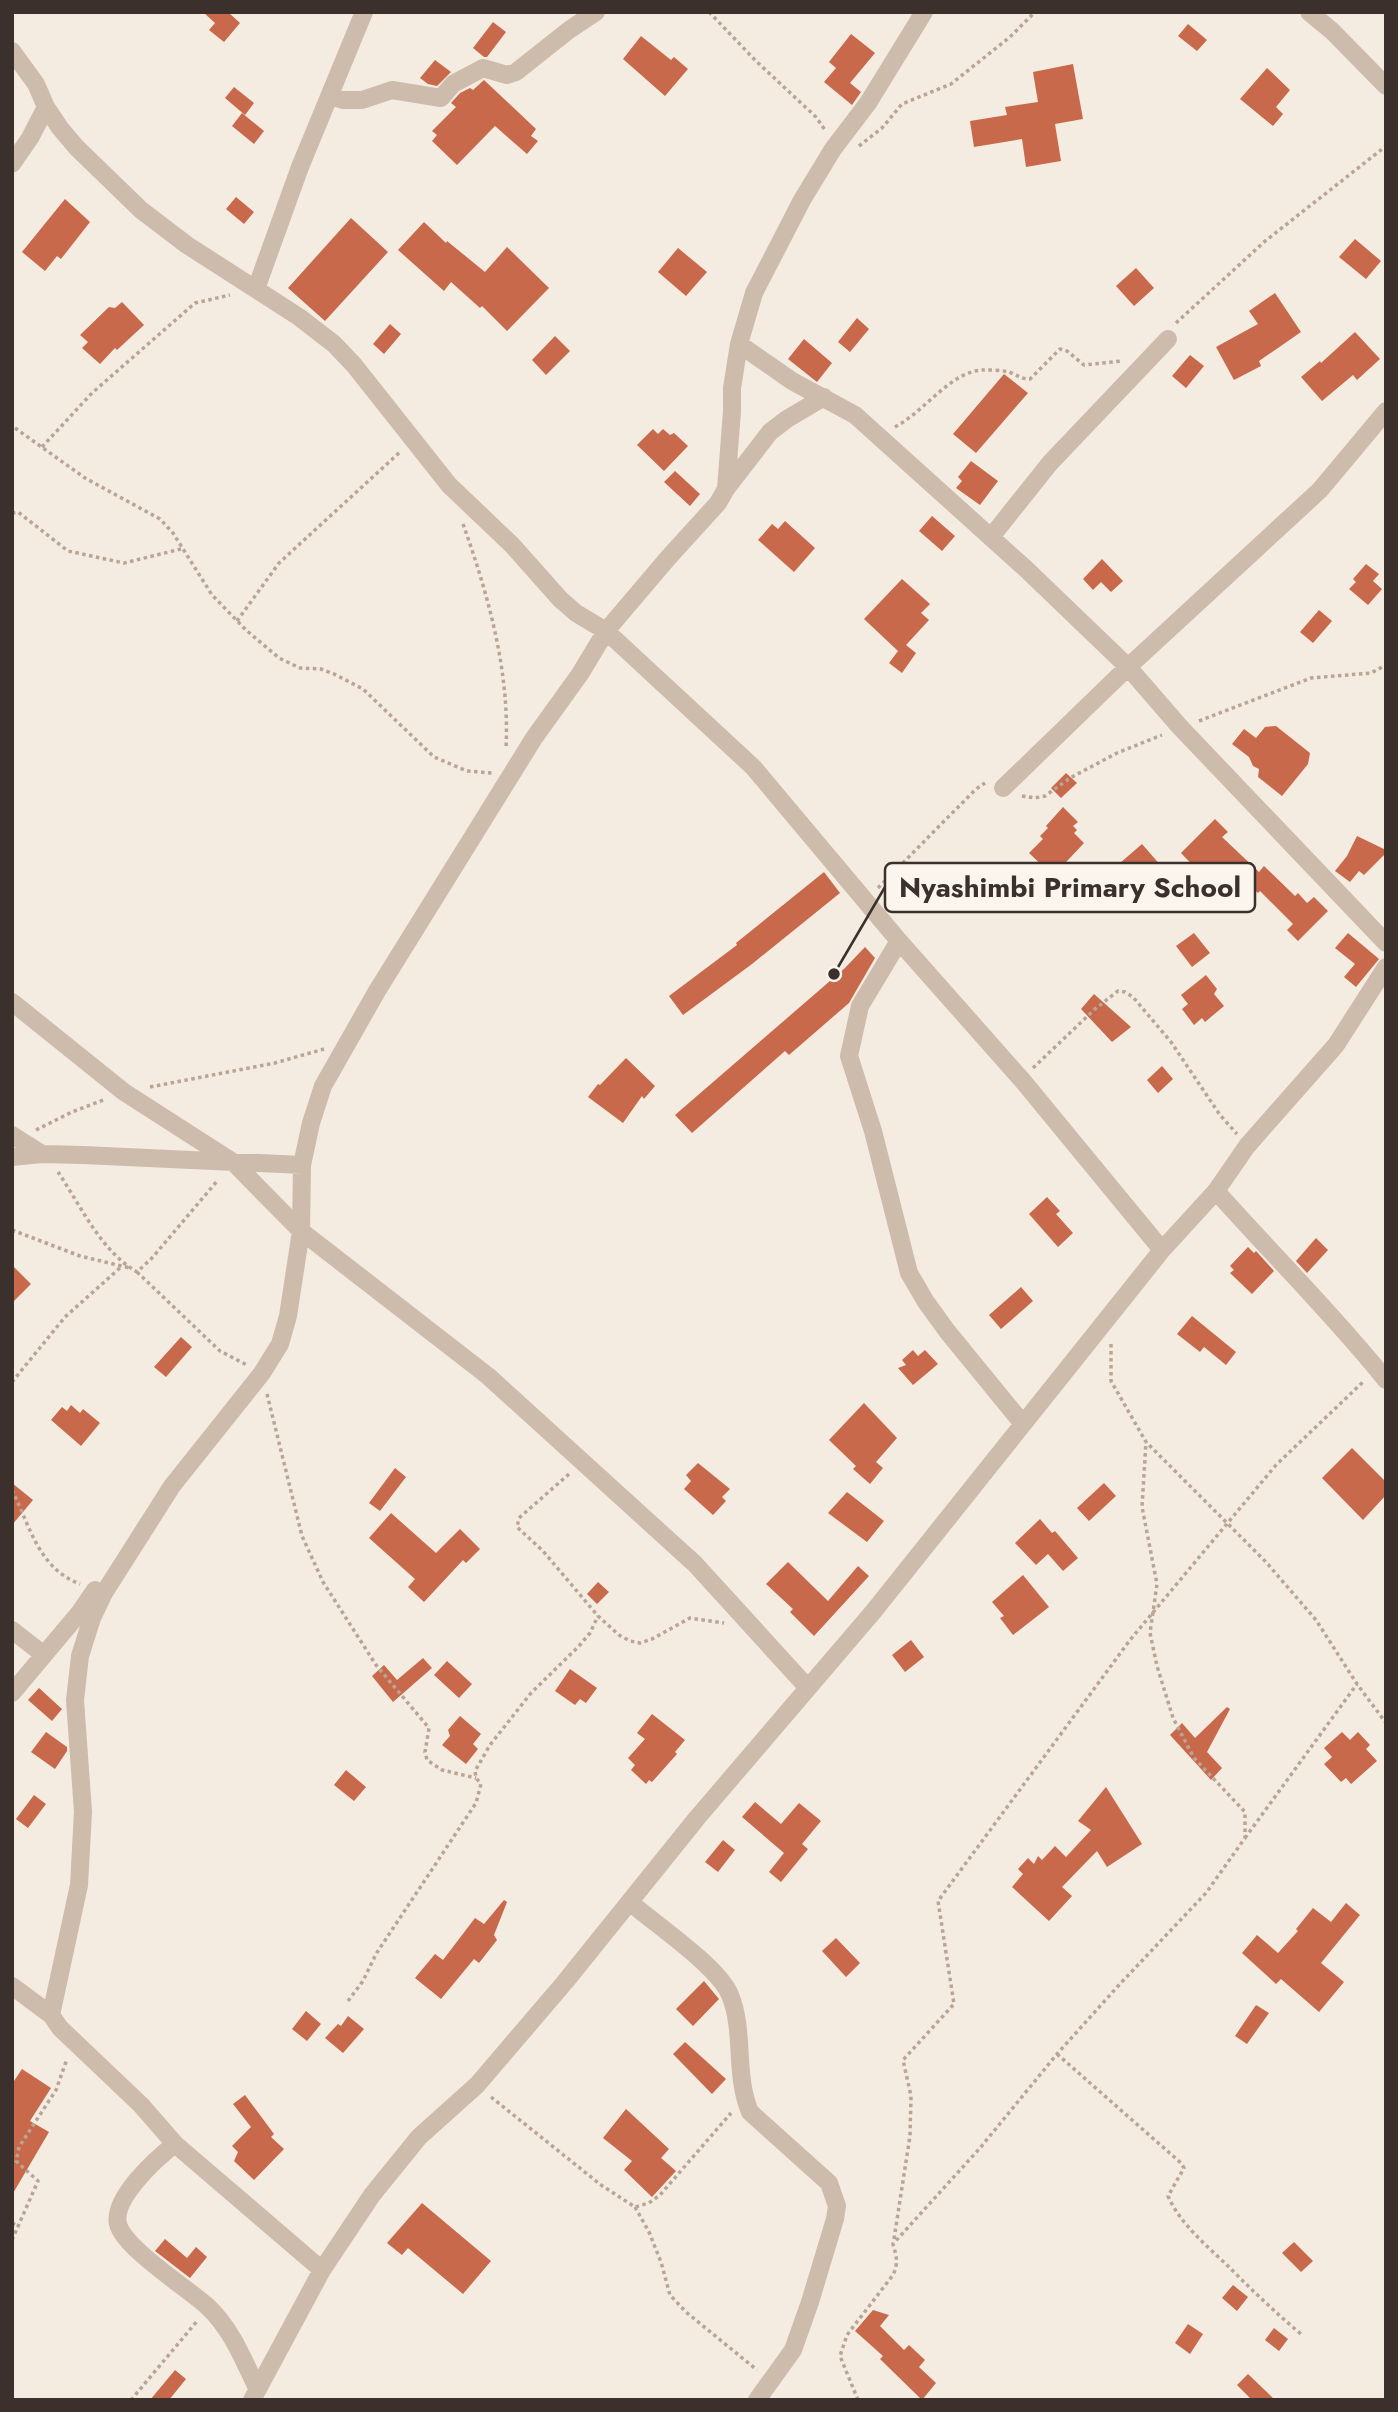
<svg xmlns="http://www.w3.org/2000/svg" width="1398" height="2412" font-family="Jost,sans-serif">
<rect width="100%" height="100%" fill="#f4ebe1"/>
<path fill="#c8694b" d="M 203,12 L 228,12 L 240,23 L 224,42 L 209,30 L 215,23 Z
M 493,22 L 506,32 L 487,57 L 484,57 L 473,48 Z
M 1188,24 L 1207,40 L 1197,51 L 1178,36 Z
M 851,34 L 875,53 L 850,83 L 861,92 L 852,105 L 824,82 L 836,68 L 829,62 Z
M 641,36 L 671,60 L 674,57 L 688,69 L 665,96 L 623,59 Z
M 435,60 L 451,72 L 437,86 L 428,84 L 420,78 Z
M 1073,64 L 1083,119 L 1055,124 L 1061,161 L 1026,167 L 1022,139 L 974,147 L 970,121 L 1007,115 L 1005,107 L 1038,102 L 1033,72 Z
M 1267,68 L 1290,90 L 1276,107 L 1283,114 L 1273,126 L 1240,99 Z
M 484,80 L 536,129 L 531,136 L 538,141 L 527,154 L 495,126 L 457,165 L 432,141 L 437,135 L 432,131 L 456,107 L 451,103 L 460,93 L 470,88 L 473,90 Z
M 234,87 L 254,103 L 245,115 L 225,98 Z
M 242,113 L 264,131 L 254,144 L 232,126 Z
M 236,197 L 254,212 L 244,224 L 226,209 Z
M 65,199 L 90,222 L 61,259 L 57,256 L 45,271 L 22,252 Z
M 351,218 L 388,252 L 325,321 L 288,288 Z
M 424,222 L 446,243 L 447,241 L 485,272 L 507,247 L 549,288 L 507,331 L 482,306 L 480,308 L 451,282 L 444,291 L 398,250 Z
M 1355,239 L 1381,261 L 1366,279 L 1339,257 Z
M 678,248 L 707,272 L 686,296 L 658,272 Z
M 1136,268 L 1154,288 L 1134,306 L 1116,286 Z
M 1275,293 L 1301,332 L 1259,361 L 1261,366 L 1234,380 L 1216,347 L 1258,324 L 1249,311 Z
M 122,302 L 144,325 L 117,350 L 115,348 L 100,364 L 82,348 L 88,342 L 80,335 L 109,307 L 115,308 Z
M 857,318 L 869,329 L 850,352 L 838,342 Z
M 390,324 L 401,334 L 384,354 L 373,344 Z
M 1355,332 L 1380,359 L 1357,380 L 1353,375 L 1322,401 L 1301,377 L 1320,361 L 1321,363 Z
M 555,336 L 570,351 L 546,375 L 532,360 Z
M 804,339 L 832,363 L 817,382 L 788,359 Z
M 1190,355 L 1204,366 L 1186,388 L 1172,376 Z
M 1004,374 L 1028,393 L 976,453 L 953,434 Z
M 653,429 L 658,434 L 663,429 L 670,435 L 674,433 L 688,446 L 664,471 L 637,445 Z
M 971,461 L 998,481 L 980,505 L 956,488 L 962,481 L 958,477 Z
M 675,471 L 700,494 L 690,506 L 664,482 Z
M 932,516 L 955,536 L 942,551 L 919,531 Z
M 785,521 L 815,548 L 794,572 L 758,540 L 772,524 L 778,529 Z
M 1102,559 L 1123,581 L 1111,592 L 1101,582 L 1093,590 L 1083,579 Z
M 1366,564 L 1379,574 L 1373,581 L 1382,589 L 1368,605 L 1349,589 L 1356,582 L 1353,579 Z
M 902,579 L 930,604 L 921,613 L 929,620 L 906,645 L 916,653 L 902,673 L 889,663 L 898,651 L 864,619 Z
M 1319,610 L 1332,621 L 1313,643 L 1300,632 Z
M 1276,726 L 1310,753 L 1308,764 L 1282,796 L 1258,777 L 1259,769 L 1253,766 L 1249,757 L 1232,744 L 1244,729 L 1256,738 L 1265,727 Z
M 1066,773 L 1077,783 L 1061,798 L 1051,788 Z
M 1063,807 L 1078,822 L 1073,826 L 1077,830 L 1074,833 L 1084,843 L 1053,876 L 1029,853 L 1043,839 L 1040,836 L 1048,828 L 1046,826 Z
M 1215,819 L 1228,832 L 1222,837 L 1259,872 L 1264,866 L 1295,896 L 1298,893 L 1307,903 L 1314,897 L 1328,911 L 1298,941 L 1287,930 L 1293,924 L 1260,891 L 1258,893 L 1242,878 L 1224,898 L 1181,853 Z
M 1357,836 L 1386,850 L 1386,853 L 1364,875 L 1359,871 L 1350,882 L 1335,871 L 1347,856 Z
M 1142,844 L 1162,867 L 1141,886 L 1120,863 Z
M 824,872 L 840,893 L 752,964 L 683,1015 L 669,996 L 737,945 L 736,943 Z
M 1194,933 L 1210,953 L 1192,967 L 1176,946 Z
M 1348,933 L 1379,959 L 1356,987 L 1344,977 L 1355,964 L 1335,948 Z
M 865,947 L 875,958 L 849,1003 L 789,1055 L 785,1051 L 692,1133 L 675,1115 L 845,968 Z
M 1206,975 L 1217,989 L 1214,994 L 1224,1006 L 1205,1022 L 1202,1018 L 1194,1025 L 1182,1009 L 1188,1004 L 1181,995 Z
M 1094,994 L 1131,1027 L 1112,1042 L 1081,1009 Z
M 626,1058 L 655,1086 L 644,1099 L 642,1096 L 623,1123 L 588,1097 L 598,1084 L 600,1085 Z
M 1162,1066 L 1173,1079 L 1158,1093 L 1147,1080 Z
M 1047,1197 L 1060,1211 L 1056,1214 L 1073,1233 L 1058,1247 L 1029,1214 Z
M 1316,1238 L 1328,1250 L 1307,1273 L 1296,1261 Z
M 1248,1247 L 1254,1253 L 1256,1251 L 1274,1271 L 1252,1294 L 1230,1273 L 1234,1270 L 1230,1266 Z
M 12,1265 L 31,1284 L 12,1303 Z
M 1021,1287 L 1033,1301 L 1001,1329 L 989,1315 Z
M 1192,1316 L 1236,1352 L 1226,1365 L 1204,1347 L 1200,1352 L 1177,1334 Z
M 181,1337 L 192,1347 L 166,1377 L 154,1367 Z
M 913,1350 L 918,1356 L 925,1350 L 938,1364 L 913,1385 L 898,1368 L 906,1365 L 902,1360 Z
M 864,1403 L 897,1438 L 876,1462 L 883,1468 L 870,1484 L 853,1469 L 856,1466 L 829,1440 Z
M 71,1405 L 80,1413 L 83,1409 L 100,1423 L 81,1446 L 51,1420 L 62,1407 L 67,1411 Z
M 1352,1448 L 1386,1482 L 1386,1495 L 1363,1520 L 1322,1478 Z
M 698,1463 L 730,1489 L 722,1497 L 726,1501 L 713,1515 L 684,1489 L 691,1481 L 686,1475 Z
M 395,1468 L 406,1477 L 380,1511 L 369,1503 Z
M 12,1483 L 33,1500 L 12,1525 Z
M 1104,1483 L 1116,1496 L 1089,1521 L 1077,1508 Z
M 847,1492 L 884,1521 L 867,1542 L 828,1513 Z
M 391,1513 L 436,1553 L 460,1529 L 480,1549 L 466,1563 L 463,1560 L 424,1602 L 408,1587 L 415,1579 L 369,1538 Z
M 1040,1519 L 1052,1533 L 1055,1531 L 1078,1558 L 1063,1571 L 1048,1554 L 1036,1565 L 1015,1543 Z
M 788,1562 L 828,1601 L 858,1566 L 869,1576 L 814,1636 L 790,1612 L 793,1609 L 766,1584 Z
M 1023,1575 L 1049,1607 L 1013,1635 L 1000,1618 L 1004,1616 L 992,1602 Z
M 598,1582 L 609,1592 L 597,1604 L 587,1594 Z
M 911,1640 L 924,1657 L 905,1672 L 892,1655 Z
M 423,1658 L 432,1668 L 393,1702 L 372,1676 L 384,1665 L 397,1680 Z
M 447,1661 L 472,1684 L 459,1698 L 434,1675 Z
M 570,1669 L 597,1688 L 586,1703 L 580,1699 L 575,1705 L 555,1691 Z
M 39,1688 L 62,1709 L 52,1721 L 28,1700 Z
M 1227,1707 L 1230,1709 L 1207,1752 L 1222,1768 L 1211,1780 L 1170,1735 L 1182,1723 L 1195,1738 Z
M 652,1714 L 685,1740 L 675,1752 L 677,1754 L 652,1782 L 649,1780 L 646,1784 L 631,1770 L 635,1765 L 628,1758 L 645,1739 L 637,1733 Z
M 460,1716 L 481,1734 L 473,1744 L 478,1749 L 466,1764 L 442,1745 L 450,1736 L 448,1730 Z
M 46,1732 L 67,1747 L 67,1751 L 55,1769 L 31,1752 Z
M 1342,1732 L 1350,1740 L 1358,1732 L 1370,1745 L 1366,1749 L 1377,1761 L 1351,1784 L 1346,1778 L 1341,1782 L 1324,1764 L 1332,1757 L 1324,1748 Z
M 346,1770 L 366,1787 L 354,1801 L 334,1785 Z
M 1106,1787 L 1142,1844 L 1107,1867 L 1097,1851 L 1062,1887 L 1072,1896 L 1049,1921 L 1012,1887 L 1023,1874 L 1018,1869 L 1028,1858 L 1034,1864 L 1038,1856 L 1042,1860 L 1055,1846 L 1066,1857 L 1091,1830 L 1078,1821 Z
M 34,1795 L 46,1804 L 28,1828 L 16,1819 Z
M 755,1802 L 781,1824 L 799,1803 L 821,1821 L 802,1844 L 808,1849 L 781,1882 L 769,1872 L 784,1853 L 742,1817 Z
M 723,1840 L 735,1850 L 718,1872 L 705,1862 Z
M 504,1900 L 507,1902 L 494,1935 L 497,1940 L 479,1963 L 474,1959 L 441,1999 L 415,1978 L 435,1954 L 443,1960 L 475,1918 L 484,1924 Z
M 1346,1903 L 1360,1915 L 1321,1963 L 1344,1982 L 1319,2012 L 1281,1979 L 1276,1984 L 1242,1953 L 1257,1935 L 1278,1953 L 1298,1931 L 1296,1929 L 1313,1908 L 1331,1922 Z
M 836,1938 L 860,1963 L 846,1977 L 822,1951 Z
M 704,1981 L 719,1999 L 693,2026 L 676,2009 Z
M 1256,2005 L 1269,2013 L 1247,2044 L 1235,2036 Z
M 306,2011 L 321,2024 L 307,2041 L 292,2029 Z
M 348,2016 L 364,2029 L 343,2053 L 325,2038 L 338,2024 L 341,2026 Z
M 685,2042 L 726,2079 L 712,2094 L 673,2054 Z
M 22,2069 L 51,2088 L 30,2121 L 49,2132 L 12,2195 L 12,2084 Z
M 245,2095 L 274,2134 L 271,2137 L 284,2149 L 254,2180 L 234,2161 L 238,2152 L 232,2146 L 251,2127 L 233,2104 Z
M 626,2109 L 669,2149 L 661,2158 L 676,2171 L 652,2197 L 624,2170 L 632,2161 L 603,2138 Z
M 422,2203 L 491,2261 L 463,2294 L 408,2248 L 402,2255 L 387,2243 Z
M 165,2239 L 187,2258 L 196,2247 L 207,2257 L 190,2278 L 155,2251 Z
M 1294,2242 L 1313,2261 L 1301,2272 L 1282,2253 Z
M 1233,2285 L 1248,2297 L 1237,2311 L 1222,2298 Z
M 873,2310 L 889,2315 L 880,2326 L 904,2350 L 909,2345 L 925,2360 L 919,2367 L 936,2383 L 922,2400 L 880,2359 L 883,2356 L 855,2331 Z
M 1188,2324 L 1203,2334 L 1190,2354 L 1175,2343 Z
M 1274,2328 L 1288,2339 L 1279,2351 L 1265,2340 Z
M 175,2370 L 186,2379 L 169,2400 L 150,2400 Z
M 1248,2374 L 1275,2400 L 1252,2400 L 1237,2385 Z"/>
<g fill="none" stroke-linecap="round" stroke-linejoin="round">
<path stroke="#b9a596" stroke-width="3.5" stroke-dasharray="3.5 3.5" stroke-linecap="butt" d="M 709,12 L 756,61 L 816,117 L 825,130
M 859,146 L 882,128 L 902,104 L 951,84 L 1010,37 L 1035,12
M 1176,323 L 1264,242 L 1386,146
M 895,427 C 924,412 950,372 982,370 C 990,370 1001,370 1009,372 C 1017,375 1021,379 1030,379 L 1060,349 L 1067,351 L 1084,365 L 1122,361
M 15,428 L 85,478 L 160,519 L 173,533 L 212,595 L 246,630 L 279,658 L 300,668 L 321,669 L 334,674 L 363,689 L 434,757 L 467,771 L 492,773
M 42,447 L 92,393 L 195,303 L 230,295
M 12,513 L 18,512 L 68,551 L 124,563 L 181,549
M 463,524 C 488,594 510,672 506,748
M 237,621 L 279,563 L 400,452
M 1199,721 L 1311,678 L 1371,673 L 1386,665
M 1022,796 L 1035,798 L 1045,796 L 1070,778 L 1117,753 L 1162,735
M 878,888 L 976,789 L 985,783
M 1033,1068 L 1095,1009 L 1118,991 L 1125,992 L 1133,997 L 1171,1042 L 1220,1115 L 1237,1134
M 150,1087 L 275,1063 L 324,1049
M 36,1130 L 72,1112 L 106,1099
M 58,1172 C 81,1206 100,1250 137,1272 L 152,1258 L 218,1180
M 12,1230 L 80,1256 L 130,1268
M 137,1272 L 220,1351 L 247,1365
M 1111,1344 L 1111,1381 L 1146,1442 L 1266,1562 L 1316,1620 L 1357,1684 L 1386,1723
M 12,1382 L 65,1317 L 121,1267
M 267,1394 L 302,1536 L 323,1582 L 376,1665 L 429,1728 L 425,1752 L 427,1760 L 442,1770 L 476,1778
M 569,1474 L 519,1518 L 517,1527 L 543,1551 L 598,1616 L 619,1635 L 630,1641 L 640,1643 L 652,1639 L 690,1618 L 724,1623
M 12,1490 C 30,1526 38,1568 80,1584
M 1245,1838 L 1357,1684
M 348,2001 L 363,1981 L 376,1954 L 476,1803 L 481,1784 L 476,1778 L 475,1771 L 490,1745 L 531,1693 L 579,1646 L 590,1633 L 598,1616
M 1057,2054 L 1181,2163 L 1184,2168 L 1168,2196 C 1181,2226 1210,2248 1233,2271 C 1255,2293 1277,2314 1301,2334
M 491,2097 L 601,2185 L 635,2207 L 649,2203 L 660,2195 L 731,2113
M 635,2207 L 649,2232 L 661,2262 L 670,2295 L 686,2312 L 757,2370
M 12,2223 L 19,2226
M 894,2239 L 910,2136 L 911,2096 L 903,2060 L 954,2004 L 938,1901 L 1130,1640 L 1276,1465 L 1364,1381
M 12,2240 L 38,2181 L 16,2161 L 19,2147 L 56,2090 L 67,2059
M 131,2400 L 198,2320
M 858,2400 L 840,2356 L 847,2335 L 893,2275 C 899,2262 896,2256 893,2244 L 980,2148 L 1057,2054 L 1119,1985 L 1206,1893 L 1245,1838 L 1245,1812 L 1194,1758 L 1173,1718 L 1157,1666 L 1150,1633 L 1157,1584 L 1142,1507 L 1146,1442"/>
<path stroke="#cdbbac" stroke-width="18" d="M 1309,12 L 1332,31 L 1386,86
M 12,51 L 36,84 L 46,107 L 60,128 L 77,148 L 108,178 L 141,210 L 187,245 L 299,317 L 334,344 L 354,365 L 449,485 L 512,545 L 560,599 L 576,613 L 606,631 L 753,767 L 899,941 L 1022,1080 L 1162,1250
M 331,96 L 343,100 L 362,100 L 392,90 L 441,98 L 453,84 L 483,68 L 507,75 L 516,72 L 569,30 L 596,12
M 12,164 L 30,138 L 46,107
M 256,289 L 300,167 L 364,12
M 739,344 L 792,381 L 855,415 L 1026,569 L 1128,667 L 1180,727 L 1386,943
M 726,489 L 770,432 L 787,419 L 824,397
M 991,537 L 1050,463 L 1168,339
M 1003,788 L 1128,667 L 1320,490 L 1386,411
M 899,941 L 860,1006 L 849,1056 L 873,1131 L 909,1273 L 926,1302 L 947,1331 L 1023,1424
M 12,1002 L 124,1092 L 233,1162 L 301,1231 L 488,1376 L 695,1564 L 808,1688
M 12,1135 L 42,1154
M 12,1157 L 42,1154 L 83,1155 L 302,1165
M 1216,1191 C 1272,1254 1333,1314 1386,1380
M 12,1630 L 44,1655
M 12,1693 L 80,1612 L 95,1590
M 631,1903 C 655,1924 719,1967 730,1995 C 745,2031 734,2074 750,2112 L 829,2183 L 837,2206 L 835,2219 L 810,2302 L 793,2350 L 757,2400
M 12,1986 L 51,2015
M 175,2144 L 322,2270
M 257,2388 C 243,2359 231,2328 207,2306 C 187,2288 124,2248 118,2224 C 112,2198 157,2158 175,2144 L 141,2105 L 60,2028 L 51,2015 L 79,1885 L 83,1812 L 75,1700 L 80,1656 L 92,1618 L 104,1593 L 172,1486 L 262,1373 L 280,1344 L 288,1316 L 301,1231 L 302,1165 L 311,1123 L 323,1086 L 377,991 L 534,738 L 580,674 L 606,631 L 668,558 L 718,503 L 726,489 L 732,411 L 732,388 L 739,344 L 754,293 L 802,200 L 833,149 L 868,103 L 924,12
M 252,2400 L 322,2270 L 372,2195 L 419,2137 L 477,2085 L 565,1982 L 697,1818 L 873,1612 L 1162,1250 L 1216,1191 L 1247,1146 L 1336,1045 L 1386,967"/>
</g>
<path fill="none" stroke="#3b302b" stroke-width="2.5" d="M834 974L885 887"/>
<circle fill="#3b302b" stroke="#fbf5ee" stroke-width="2.5" cx="834" cy="974" r="7"/>
<rect fill="#fbf5ee" stroke="#3b302b" stroke-width="2.5" x="885" y="863" width="370" height="49" rx="7"/>
<g font-size="28" text-anchor="middle" font-weight="bold" fill="#3b302b">
<text x="1070" y="897">Nyashimbi Primary School</text>
</g>
<rect width="1398" height="2412" fill="none" stroke="#3b302b" stroke-width="28"/>
</svg>
